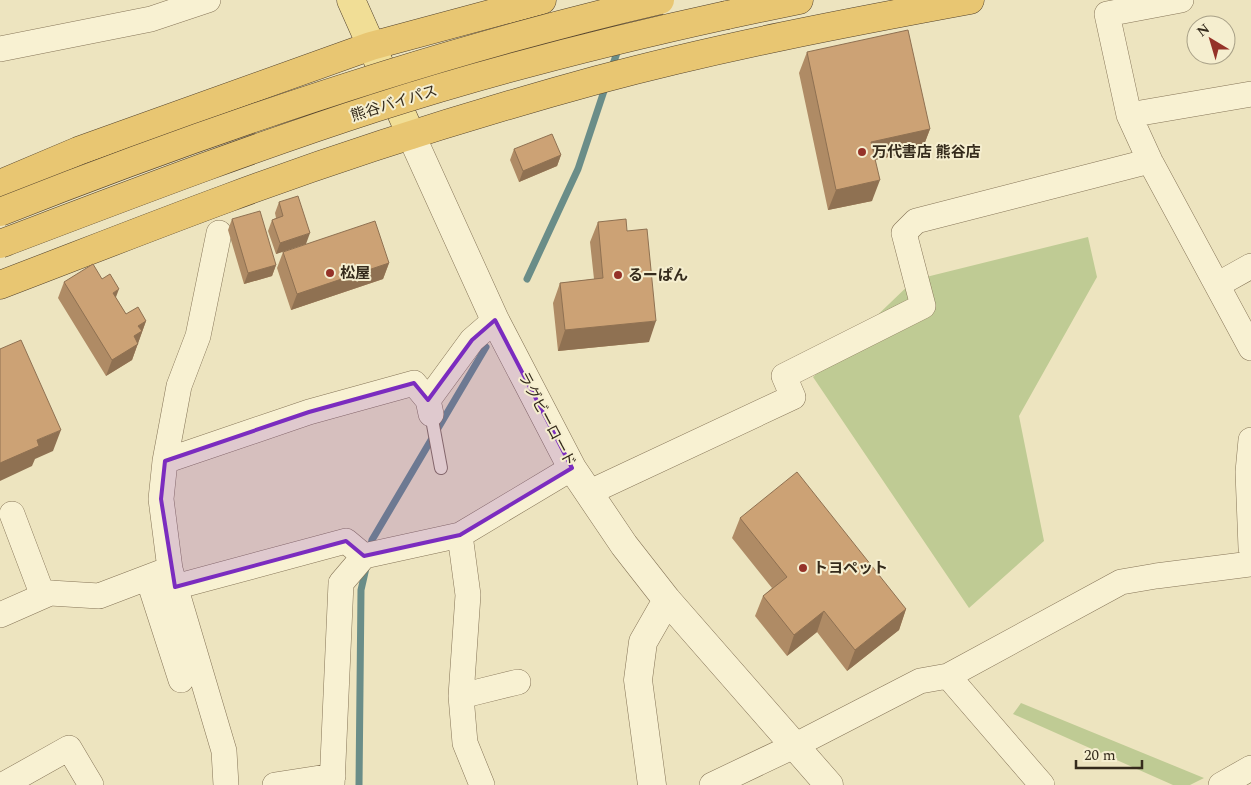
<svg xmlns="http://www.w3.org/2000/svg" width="1251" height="785" font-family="Spectral,'Noto Sans JP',serif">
<rect width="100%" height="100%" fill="#ede4bf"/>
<path fill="#bfcb94" d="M 1088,237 L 1097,277 L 1019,416 L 1044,541 L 969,608 L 813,377 L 914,280 Z
M 1021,703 L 1204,778 L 1190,785 L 1173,785 L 1013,714 Z"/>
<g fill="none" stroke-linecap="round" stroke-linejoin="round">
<path stroke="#6a8d88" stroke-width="7" d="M 611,70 L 619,47
M 527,279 L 578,169 L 606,85
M 370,550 L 372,540 L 486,347
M 359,785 L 361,590 L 366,568"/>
<g stroke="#867558" stroke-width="14">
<path id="service" d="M 431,414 L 441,468"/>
</g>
<g stroke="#867558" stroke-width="26">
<path id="minor" d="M 1181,0 L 1107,14 L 1129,115 L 1150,161 L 1251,348
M 0,49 L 151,19 L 208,0
M 1129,115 L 1251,94
M 219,233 L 198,336 L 179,386 L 165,461 L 161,499 L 170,569 L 224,751 L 226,785
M 1217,285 L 1251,266
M 428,400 L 472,340 L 495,320
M 1251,440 L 1248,472 L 1251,548
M 165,461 L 309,412 L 414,383 L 428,400 L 431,414
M 588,493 L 793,397 L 784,376 L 923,306 L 904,233 L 916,221 L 1150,161
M 12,514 L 43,596
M 460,535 L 468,595 L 461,696 L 465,743 L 482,785
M 148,578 L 181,680
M 175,587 L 346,541 L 364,556
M 0,615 L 50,593 L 99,596 L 170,569
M 948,676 L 1042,785
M 461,696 L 518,682
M 3,785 L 69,748 L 91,785
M 275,785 L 333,776
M 332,785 L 341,583 L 364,556 L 460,535 L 572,468
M 712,785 L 794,746 L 920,681 L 948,676 L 1121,582 L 1156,576 L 1251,564
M 1221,785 L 1251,768"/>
</g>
<g stroke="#867558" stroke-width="29">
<path id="tertiary" d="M 411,135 L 495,320 L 572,468 L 624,545 L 667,600 L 829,785
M 652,785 L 638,680 L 643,642 L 667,600"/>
</g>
<g stroke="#53422c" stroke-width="29">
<path id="primary" d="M 351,0 L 411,135"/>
</g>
<g stroke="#53422c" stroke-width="29">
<path id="trunk" d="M 727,15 L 799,0
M 0,184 L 78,151 L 371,46 L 542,0
M 0,285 C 76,256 152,226 228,198 C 349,153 473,114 597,80 C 720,47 845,23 970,0"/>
</g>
<use href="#service" stroke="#f8f1d2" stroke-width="12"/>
<use href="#minor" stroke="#f8f1d2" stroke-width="25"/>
<use href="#tertiary" stroke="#f8f1d2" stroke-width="28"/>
<use href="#primary" stroke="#f1de96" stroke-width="28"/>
<use href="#trunk" stroke="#e8c672" stroke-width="28"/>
<g stroke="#53422c" stroke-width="29" stroke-linecap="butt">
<path id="trunk-bridge" d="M 0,212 C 215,127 435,52 660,0
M 0,244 C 124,197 248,149 375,108 C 490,71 608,41 727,15"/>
</g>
<use href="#trunk-bridge" stroke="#e8c672" stroke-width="28"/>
</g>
<path fill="#af8b65" d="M 807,52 L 930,129 L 922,150 L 875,160 L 872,201 L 828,210 L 799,73 Z
M 514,149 L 561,155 L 557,166 L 519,182 L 510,160 Z
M 279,202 L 306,244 L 276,254 L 268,231 L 272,220 L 276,218 L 275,213 Z
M 232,219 L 276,265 L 272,276 L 244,284 L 228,230 Z
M 598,222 L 627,231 L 649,342 L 558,351 L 553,303 L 560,283 L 594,279 L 590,242 Z
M 283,252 L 389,263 L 383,279 L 291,310 L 277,268 Z
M 102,279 L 116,298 L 126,314 L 146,321 L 132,360 L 106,376 L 58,298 L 64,282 Z
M 740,518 L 906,609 L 899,630 L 847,671 L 817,632 L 787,656 L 755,616 L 763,596 L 772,588 L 732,538 Z"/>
<path fill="#8f7152" d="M 930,129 L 922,150 L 864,162 L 871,142 Z
M 561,155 L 557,166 L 519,182 L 523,171 Z
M 880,180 L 872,201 L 828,210 L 836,190 Z
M 310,233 L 306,244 L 276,254 L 280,243 Z
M 389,263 L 383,279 L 291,310 L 297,294 Z
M 276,265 L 272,276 L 244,284 L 248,273 Z
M 119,289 L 113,305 L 113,293 Z
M 146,321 L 132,360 L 106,376 L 112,360 L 138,326 Z
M 656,321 L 649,342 L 558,351 L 565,330 Z
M 61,430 L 53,451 L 35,459 L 32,466 L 0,481 L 0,463 L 37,440 Z
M 906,609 L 899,630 L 847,671 L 855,650 Z
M 824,611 L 817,632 L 787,656 L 794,635 Z"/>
<path fill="#cca275" stroke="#8f7152" d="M 908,30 L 930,129 L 871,142 L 880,180 L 836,190 L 807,52 Z
M 552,134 L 561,155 L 523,171 L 514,149 Z
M 298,196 L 310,233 L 280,243 L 272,220 L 283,216 L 279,202 Z
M 260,211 L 276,265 L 248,273 L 232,219 Z
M 626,219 L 627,231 L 647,229 L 656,321 L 565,330 L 560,283 L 603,278 L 598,222 Z
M 375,221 L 389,263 L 297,294 L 283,252 Z
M 93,264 L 102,279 L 110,274 L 119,289 L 113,293 L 126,314 L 138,307 L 146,321 L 138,326 L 142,331 L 134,336 L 138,344 L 112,360 L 64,282 Z
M 21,340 L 61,430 L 37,440 L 39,446 L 0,463 L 0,349 Z
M 797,472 L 906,609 L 855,650 L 824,611 L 794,635 L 763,596 L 787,577 L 740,518 Z"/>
<path fill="#7b2cbf" fill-opacity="0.2" stroke="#7b2cbf" stroke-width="4" stroke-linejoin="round" d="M 495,320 L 572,468 L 460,535 L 364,556 L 346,541 L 175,587 L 161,499 L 165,461 L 309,412 L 414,383 L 428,400 L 472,340 Z"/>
<g fill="#953228" stroke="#f5eecf" stroke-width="2">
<circle cx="862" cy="152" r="5"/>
<circle cx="330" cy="273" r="5"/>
<circle cx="618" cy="275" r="5"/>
<circle cx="803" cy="568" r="5"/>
</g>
<g text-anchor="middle" stroke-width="4" stroke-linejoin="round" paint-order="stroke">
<g font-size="15" fill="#352b1c" stroke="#f5eecf">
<text transform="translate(394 103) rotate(-17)" y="5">熊谷バイパス</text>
<text transform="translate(547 419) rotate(62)" y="5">ラグビーロード</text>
</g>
<g font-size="15" font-weight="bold" fill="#352b1c" stroke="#f5eecf" text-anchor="start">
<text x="872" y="157">万代書店 熊谷店</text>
<text x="340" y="278">松屋</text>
<text x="628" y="280">るーぱん</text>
<text x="813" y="573">トヨペット</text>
</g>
</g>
<g transform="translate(1211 40) rotate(322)"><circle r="24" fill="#f5eecf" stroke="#a8a087"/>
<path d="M0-4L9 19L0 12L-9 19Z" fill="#953228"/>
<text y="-8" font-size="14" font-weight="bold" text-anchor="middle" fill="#352b1c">N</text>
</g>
<path d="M1076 760v8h66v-8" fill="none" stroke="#352b1c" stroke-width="2.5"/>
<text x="1084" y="760" font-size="15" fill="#352b1c" stroke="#f5eecf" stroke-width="4" paint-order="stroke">20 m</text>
</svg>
